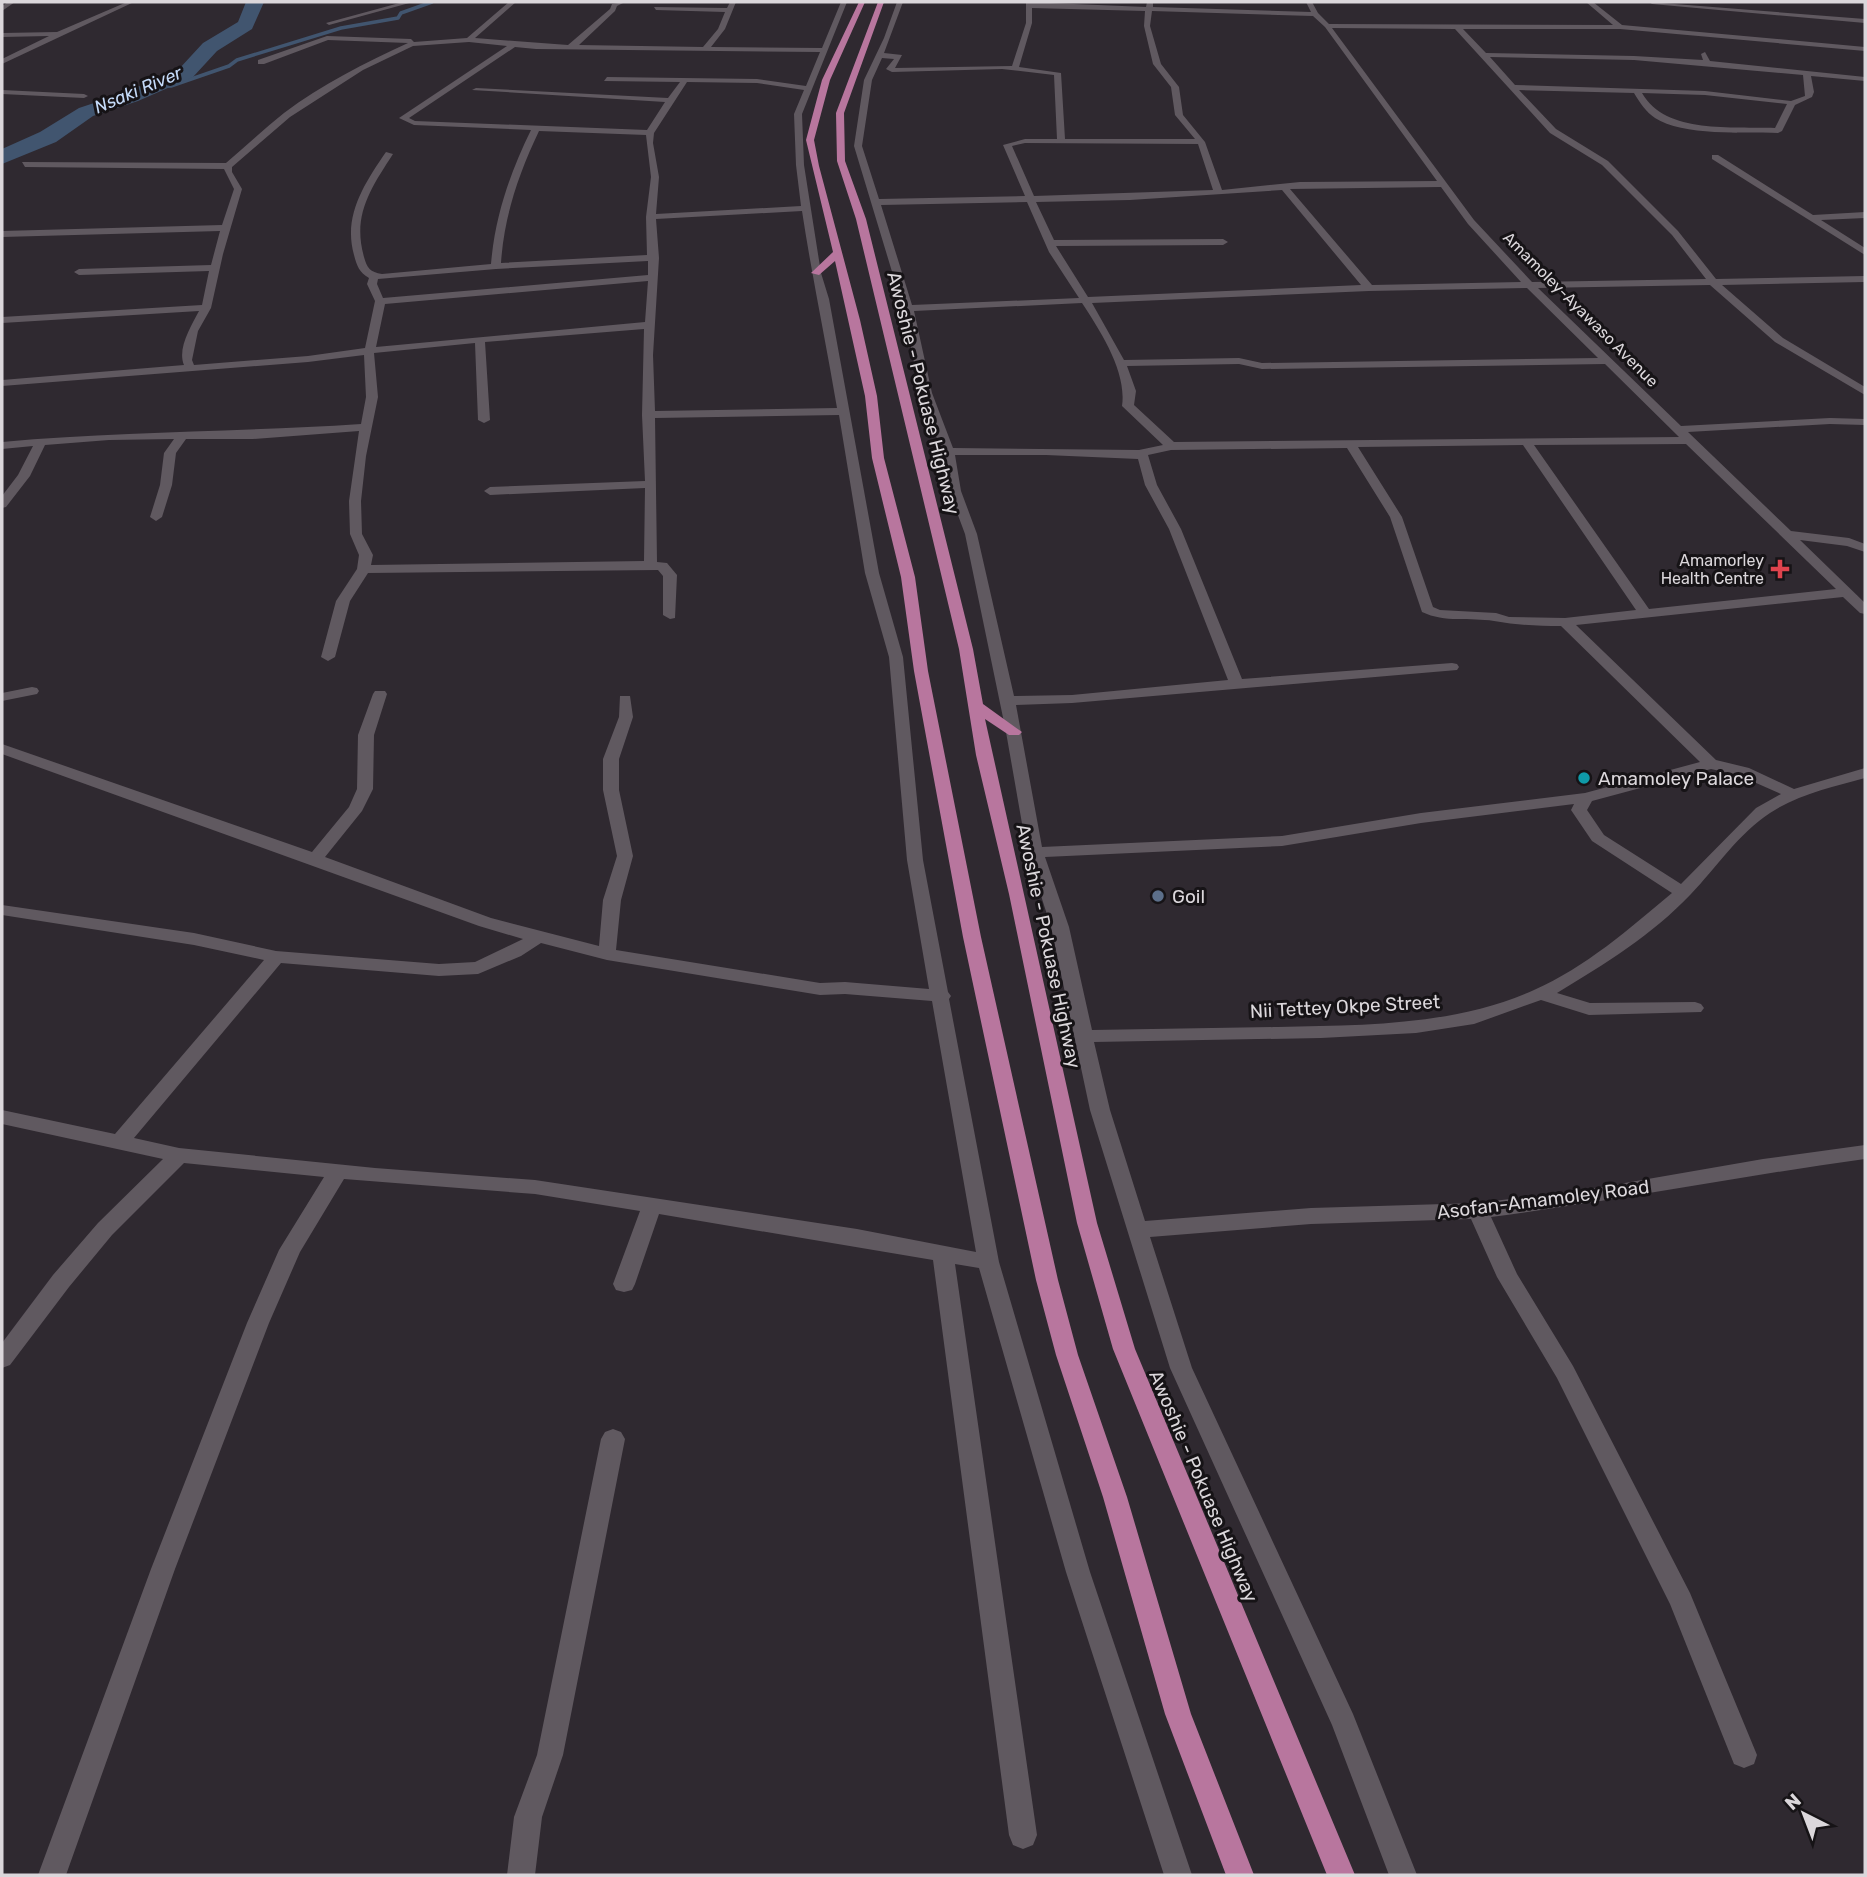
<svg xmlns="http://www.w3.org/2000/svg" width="1867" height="1877" font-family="Rubik,sans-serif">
<rect width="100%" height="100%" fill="#2f2930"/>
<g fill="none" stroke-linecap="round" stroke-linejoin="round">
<path stroke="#41556f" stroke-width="3.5" d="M 154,87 L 171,86 L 229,66 L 237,60 L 341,28 L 398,18 L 401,13 L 432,2"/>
<path fill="#41556f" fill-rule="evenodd" d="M 246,2 L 264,2 L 252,29 L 217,51 L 193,77 L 138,101 L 93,116 L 56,142 L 2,164 L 2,149 L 40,132 L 79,108 L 124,93 L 179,69 L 203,43 L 238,22 Z"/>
<path fill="#605960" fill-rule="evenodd" d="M 8,2 L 15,2 L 2,11 L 2,6 Z
M 127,2 L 134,2 L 2,64 L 2,59 L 49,36 L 2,37 L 2,33 L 57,32 Z
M 403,2 L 413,2 L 329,25 L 326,23 Z
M 509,2 L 516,2 L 475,38 L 568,45 L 610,9 L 612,4 L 625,2 L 617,6 L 615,11 L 579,45 L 703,47 L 718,29 L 725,12 L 656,10 L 654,7 L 727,8 L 730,2 L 736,2 L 725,29 L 711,47 L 822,48 L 841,2 L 847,2 L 802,114 L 804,165 L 821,273 L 829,299 L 879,573 L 903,657 L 923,860 L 948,992 L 951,996 L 949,999 L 999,1262 L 1090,1572 L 1192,1875 L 1164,1875 L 1066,1572 L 979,1268 L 955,1264 L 1037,1835 L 1033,1845 L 1023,1849 L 1013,1845 L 1009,1835 L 933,1260 L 659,1214 L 635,1284 L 632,1290 L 624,1292 L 616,1290 L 613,1284 L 640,1211 L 535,1194 L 344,1179 L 300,1252 L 269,1323 L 175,1569 L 66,1875 L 38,1875 L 151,1569 L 247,1323 L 279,1250 L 324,1177 L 184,1163 L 112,1235 L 69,1287 L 10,1365 L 2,1368 L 2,1343 L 53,1275 L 98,1223 L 163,1159 L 2,1124 L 2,1110 L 115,1134 L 264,960 L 194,945 L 2,915 L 2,905 L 194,933 L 276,951 L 439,964 L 475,962 L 523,939 L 479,926 L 2,754 L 2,744 L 312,852 L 349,807 L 357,789 L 358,735 L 373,694 L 375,691 L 385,691 L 387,694 L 374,735 L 373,789 L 362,811 L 325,857 L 491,918 L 599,946 L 603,900 L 617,856 L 603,790 L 603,759 L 619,717 L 620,696 L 630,696 L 633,717 L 619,759 L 619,790 L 633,856 L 621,900 L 616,950 L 820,983 L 845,982 L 929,989 L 907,860 L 889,657 L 865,573 L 839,415 L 655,418 L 657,562 L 667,563 L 677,575 L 675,618 L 670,619 L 663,615 L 663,576 L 658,570 L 368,573 L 350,601 L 335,657 L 328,661 L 321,657 L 336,601 L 357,569 L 359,555 L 350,534 L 349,501 L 359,431 L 253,439 L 186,439 L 176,453 L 172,485 L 162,517 L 156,521 L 150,517 L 160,485 L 164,453 L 174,439 L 109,440 L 45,445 L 30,476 L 6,507 L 2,508 L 2,496 L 18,475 L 33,446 L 2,449 L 2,442 C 121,431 241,432 361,424 L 366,397 L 364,355 L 308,362 L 2,386 L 2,380 L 184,365 C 177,349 191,326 199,311 L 2,323 L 2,317 L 202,305 L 209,271 L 79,275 L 74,272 L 79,269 L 211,265 L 220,231 L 2,237 L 2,231 L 222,225 L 234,189 L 224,169 L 25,167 L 22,162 L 226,163 C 245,147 264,129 284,113 C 322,84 365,63 408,43 L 328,40 L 264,64 L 258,64 L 258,60 L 327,36 L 411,39 L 414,42 L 467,38 ZM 469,42 L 507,46 L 399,118 L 414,125 L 531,130 C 510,173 495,216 491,264 L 382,274 C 370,272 367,268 364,257 C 352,215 371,188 393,154 L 386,152 C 364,184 343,216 354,255 C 357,266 359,272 369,278 L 367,284 L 375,301 L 365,348 L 308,356 L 194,365 L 192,360 L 198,331 L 211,308 L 223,254 L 242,189 L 232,172 L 232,167 L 290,117 L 363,70 L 413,46 ZM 515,47 L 536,49 L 820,52 L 806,86 L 757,79 L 607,77 L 604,81 L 680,82 L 668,98 L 476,88 L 472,90 L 665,102 L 647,130 L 415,121 L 409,118 ZM 687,82 L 757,83 L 804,90 L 794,114 L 796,165 L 801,206 L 656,214 L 659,177 L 653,143 L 654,133 ZM 539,131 L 646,135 L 651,177 L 646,217 L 647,255 L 501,263 C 504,216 519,173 539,131 ZM 802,211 C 812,277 826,342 837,408 L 655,411 L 653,355 L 659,258 L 656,219 ZM 648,261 L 648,275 L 383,298 L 377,284 L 378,279 L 496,269 ZM 648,281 L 645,322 L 376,347 L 385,304 ZM 644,329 L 642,415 L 645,481 L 490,487 L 484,491 L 490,495 L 645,488 L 644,561 L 371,565 L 373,555 L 362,534 L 361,501 L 366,456 L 378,397 L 374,353 L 475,343 L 478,420 L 484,423 L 490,420 L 485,342 ZM 541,943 L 607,960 L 820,995 L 845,994 L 932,1001 L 976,1252 L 857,1229 L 535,1180 L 375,1168 L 179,1148 L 134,1138 L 281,963 L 439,976 L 478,974 L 521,956 Z
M 897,2 L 903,2 L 884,53 L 902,55 L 895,68 L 1012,66 L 1026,23 L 1026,2 L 1146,7 L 1147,2 L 1153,2 L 1153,7 L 1311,12 L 1306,2 L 1312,2 L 1318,13 L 1329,24 L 1613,25 L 1586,2 L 1593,2 L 1622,25 L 1865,47 L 1865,51 L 1620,29 L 1463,29 L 1486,53 L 1634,56 L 1703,60 L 1701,54 L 1705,52 L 1710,61 L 1865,77 L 1865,81 L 1811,76 L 1814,92 L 1812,97 L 1795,105 L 1782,131 L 1778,133 C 1745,132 1682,136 1655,118 C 1646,112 1640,103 1634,93 L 1519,90 L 1556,129 L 1608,161 L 1678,231 L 1716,279 L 1865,276 L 1865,282 L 1722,285 L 1783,338 L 1865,387 L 1865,395 L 1775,342 L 1710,285 L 1538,288 L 1681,426 L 1830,418 L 1865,419 L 1865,425 L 1830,424 L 1688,432 L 1791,531 L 1849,538 L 1865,544 L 1865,552 L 1847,546 L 1800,540 L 1865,603 L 1865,614 L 1860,613 L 1843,597 L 1576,625 L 1716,760 L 1749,768 L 1794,789 L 1865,768 L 1865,778 C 1833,787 1799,794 1770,813 C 1739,833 1716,868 1691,894 C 1652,935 1605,964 1557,993 L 1590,1003 L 1695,1002 L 1701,1004 L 1704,1008 L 1701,1012 L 1589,1015 L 1541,1000 L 1474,1024 L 1416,1033 L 1321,1038 L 1094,1042 L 1110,1110 L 1145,1221 L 1311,1208 L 1478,1203 L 1596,1188 L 1763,1159 L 1865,1145 L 1865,1159 C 1740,1176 1616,1201 1491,1217 L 1517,1274 L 1573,1366 L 1690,1593 L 1757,1755 L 1754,1764 L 1744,1768 L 1734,1764 L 1670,1604 L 1557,1378 L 1497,1277 L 1471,1219 L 1311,1224 L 1150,1237 L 1192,1368 L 1353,1714 L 1417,1875 L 1389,1875 L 1332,1725 L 1170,1368 L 1090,1110 L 1051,927 L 1027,852 L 1006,732 L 965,534 L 949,491 L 942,452 L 920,393 L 903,308 L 854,146 L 864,80 L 884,38 ZM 1032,8 L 1145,11 L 1144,26 L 1153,64 L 1171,87 L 1175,115 L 1195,139 L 1065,139 L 1061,73 L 1019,67 L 1032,23 ZM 1152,11 L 1313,16 L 1325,27 L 1437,181 L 1300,182 L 1222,190 L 1205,142 L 1183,115 L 1179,87 L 1161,64 L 1150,26 ZM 1332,28 L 1455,29 L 1550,133 L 1602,165 L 1672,235 L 1706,279 L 1532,282 L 1474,220 ZM 1490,57 L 1634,60 L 1803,75 L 1805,96 L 1791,101 L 1705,91 L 1515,85 ZM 882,58 L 894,59 L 886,69 L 892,72 L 1002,69 L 1054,75 L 1057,139 L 1025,139 L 1003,145 L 1025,196 L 879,199 L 862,146 L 872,80 ZM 1642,93 L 1705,95 L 1787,104 L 1775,128 C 1733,126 1666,135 1642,93 ZM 1025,143 L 1198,144 L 1213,190 L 1034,196 L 1012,146 ZM 1441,187 L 1468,224 L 1521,282 L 1372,285 L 1290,189 ZM 1282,190 L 1361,285 L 1088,297 L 1056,246 L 1223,245 L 1228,242 L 1223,239 L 1054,240 L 1036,202 L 1130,200 ZM 1027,202 L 1049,252 L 1079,298 L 912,305 L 881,205 ZM 1527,288 L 1598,358 L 1262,363 L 1239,358 L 1124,360 L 1092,303 L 1369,291 ZM 1082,303 C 1101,332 1127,372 1122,406 L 1163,445 L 1139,450 L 953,448 L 932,393 L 914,311 ZM 1239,364 L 1262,369 L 1605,364 L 1679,437 L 1174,442 L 1134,405 L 1136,391 L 1127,366 ZM 1686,444 L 1836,589 L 1649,609 L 1534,445 ZM 1523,445 L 1636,610 L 1565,618 L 1509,617 L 1496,613 L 1440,610 L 1433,607 L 1402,517 L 1358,447 ZM 1347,448 L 1390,517 L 1422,612 C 1445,623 1470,617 1494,621 C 1517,625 1538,626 1561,626 L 1700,762 L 1585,793 L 1421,813 L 1282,836 L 1042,847 L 1016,705 L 1072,703 L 1457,670 L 1459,667 L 1457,664 L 1452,663 L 1242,679 L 1181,529 L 1157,485 L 1148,455 L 1171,450 ZM 955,455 L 1046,455 L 1138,459 L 1145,485 L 1169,529 L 1228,680 L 1072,695 L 1014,696 L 977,534 L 961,491 ZM 1711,769 L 1738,775 L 1781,794 L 1756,808 L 1681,884 L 1604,835 L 1587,810 L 1592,801 ZM 1574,804 L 1571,810 L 1592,841 L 1672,893 C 1629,929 1586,967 1534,990 C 1453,1026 1364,1025 1278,1027 C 1216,1028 1154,1029 1092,1030 L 1069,927 L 1045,857 L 1282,846 L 1421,823 Z
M 1649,2 L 1865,19 L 1865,23 L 1652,4 Z
M 2,90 L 84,94 L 88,96 L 84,98 L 2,94 Z
M 1712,155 L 1718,155 L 1813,215 L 1865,212 L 1865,218 L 1821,220 L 1865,248 L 1865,255 L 1712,159 Z
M 32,687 L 37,688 L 39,691 L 37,694 L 2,701 L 2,693 Z
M 613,1429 L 621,1432 L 625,1439 L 563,1755 L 542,1817 L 535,1875 L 507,1875 L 514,1817 L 537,1755 L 601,1439 L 605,1432 Z"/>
<path fill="#b8769e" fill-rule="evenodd" d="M 859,2 L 865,2 L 830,80 L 814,140 L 819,166 L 860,320 L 877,396 L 884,458 L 915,577 L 928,671 L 981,937 L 1058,1280 L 1078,1355 L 1127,1497 L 1191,1714 L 1254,1875 L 1226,1875 L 1165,1714 L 1103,1497 L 1056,1355 L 1036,1280 L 963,937 L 914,671 L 901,577 L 872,458 L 865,396 L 835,261 L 819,275 L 811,273 L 833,252 L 806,140 L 822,80 Z
M 878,2 L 884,2 L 844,113 L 845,161 L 866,219 L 973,649 L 983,704 L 1022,732 L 1019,735 L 1009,735 L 985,719 L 1097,1223 L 1135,1349 L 1355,1875 L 1327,1875 L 1113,1349 L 1077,1223 L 1009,894 L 976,755 L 959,649 L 856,219 L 837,161 L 836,113 Z"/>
</g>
<path fill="#e0444e" stroke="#161316" stroke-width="2.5" d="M1776.5 558.5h7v7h7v7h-7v7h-7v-7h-7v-7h7z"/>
<circle fill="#0f9aa8" stroke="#161316" stroke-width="2.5" cx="1584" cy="778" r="7"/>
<circle fill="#5c6f8a" stroke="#161316" stroke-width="2.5" cx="1158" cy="896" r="7"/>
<g text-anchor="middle" stroke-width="6" stroke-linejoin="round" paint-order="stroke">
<g font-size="16" fill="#dbd7db" stroke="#161316">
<text transform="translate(1581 309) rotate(45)" y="6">Amamoley-Ayawaso Avenue</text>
</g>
<g font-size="16" fill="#dbd7db" stroke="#161316" text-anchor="end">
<text x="1764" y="566">Amamorley<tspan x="1764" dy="18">Health Centre</tspan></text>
</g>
<g font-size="18" font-style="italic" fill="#c4daf8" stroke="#161316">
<text transform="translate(138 90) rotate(-23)" y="6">Nsaki River</text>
</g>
<g font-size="19" fill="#dbd7db" stroke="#161316">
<text transform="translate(924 393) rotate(76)" y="7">Awoshie - Pokuase Highway</text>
<text transform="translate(1049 946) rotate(78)" y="7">Awoshie - Pokuase Highway</text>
<text transform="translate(1345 1006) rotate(-3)" y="7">Nii Tettey Okpe Street</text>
<text transform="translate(1543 1199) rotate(-7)" y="7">Asofan-Amamoley Road</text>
<text transform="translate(1204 1486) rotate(67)" y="7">Awoshie - Pokuase Highway</text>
</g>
<g font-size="19" fill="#dbd7db" stroke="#161316" text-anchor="start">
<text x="1598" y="785">Amamoley Palace</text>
<text x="1172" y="903">Goil</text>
</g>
</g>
<rect width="1867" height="1877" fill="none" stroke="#dbd7db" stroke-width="7"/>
<g transform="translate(1804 1814) rotate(318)" stroke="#161316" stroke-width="5" paint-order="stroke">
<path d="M0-5L12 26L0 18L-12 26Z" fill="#dbd7db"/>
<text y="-10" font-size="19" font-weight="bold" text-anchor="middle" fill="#dbd7db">N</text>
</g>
</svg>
